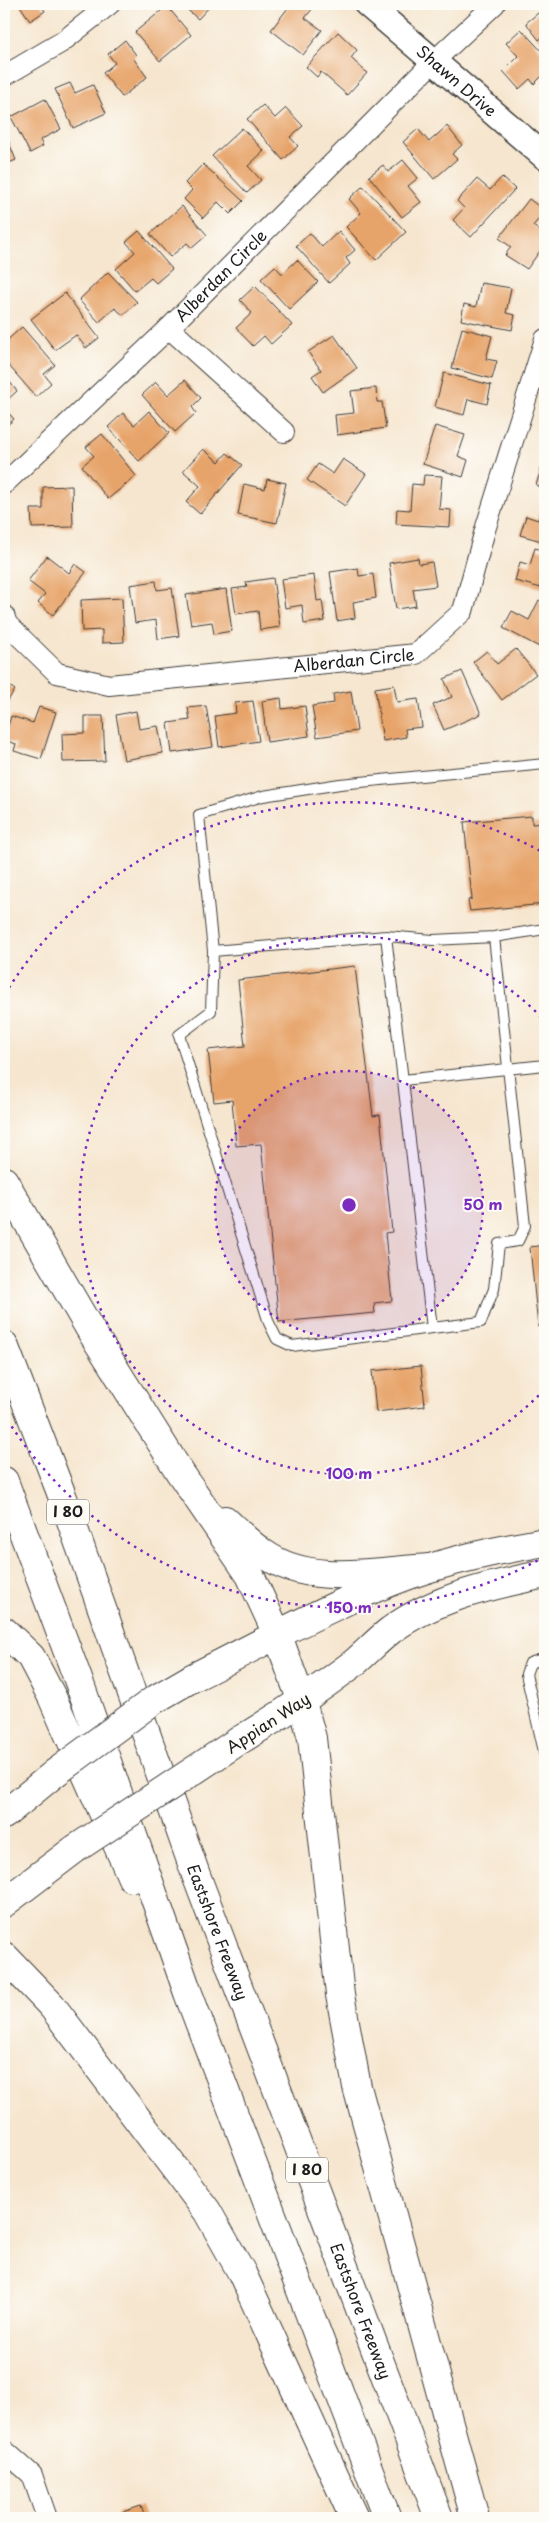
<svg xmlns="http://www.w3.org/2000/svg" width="549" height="2522" font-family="'Playpen Sans',sans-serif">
<rect width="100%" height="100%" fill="#fdfcf7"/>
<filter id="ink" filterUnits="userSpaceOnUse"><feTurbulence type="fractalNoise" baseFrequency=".02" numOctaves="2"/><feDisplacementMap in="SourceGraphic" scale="10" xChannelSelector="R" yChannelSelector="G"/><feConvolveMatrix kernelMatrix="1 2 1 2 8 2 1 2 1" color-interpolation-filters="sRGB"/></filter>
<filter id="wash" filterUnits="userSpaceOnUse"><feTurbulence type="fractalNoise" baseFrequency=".0096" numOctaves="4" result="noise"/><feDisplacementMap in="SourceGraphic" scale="20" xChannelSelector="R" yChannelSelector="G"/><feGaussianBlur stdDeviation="1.12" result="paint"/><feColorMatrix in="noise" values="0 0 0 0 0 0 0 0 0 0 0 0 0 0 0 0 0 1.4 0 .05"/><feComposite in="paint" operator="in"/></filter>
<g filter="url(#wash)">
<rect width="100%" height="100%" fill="#f6e6cf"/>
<g id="blocks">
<path fill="#e7a46b" d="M 19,4 L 40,4 L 45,11 L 30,21 Z
M 181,4 L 212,4 L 198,19 Z
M 291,4 L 307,4 L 313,8 L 305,18 L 322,30 L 303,55 L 271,30 Z
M 167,6 L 191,35 L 160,61 L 135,32 Z
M 543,9 L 545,13 L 545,37 L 544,36 L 539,40 L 526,23 Z
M 521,29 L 545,55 L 545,73 L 534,84 L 530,79 L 519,89 L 503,71 L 518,56 L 506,43 Z
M 338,32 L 357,50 L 351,58 L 367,73 L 347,95 L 321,72 L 317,77 L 306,67 Z
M 125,40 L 136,55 L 133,58 L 147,77 L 122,97 L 103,73 L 115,63 L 108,54 Z
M 70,83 L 75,93 L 93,85 L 106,113 L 73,128 L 55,89 Z
M 45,99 L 61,129 L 40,140 L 43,146 L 30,153 L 11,117 Z
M 263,105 L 275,118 L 286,108 L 303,126 L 290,137 L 298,146 L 283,160 L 247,119 Z
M 447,126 L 462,145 L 452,154 L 457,159 L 434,179 L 403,142 L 418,129 L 429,142 Z
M 242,128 L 264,151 L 248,166 L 261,180 L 247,193 L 212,156 Z
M 4,131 L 16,160 L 4,165 Z
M 403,160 L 418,178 L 408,186 L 421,202 L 402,217 L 369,176 L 383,165 L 388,172 Z
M 203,164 L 243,201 L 230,214 L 218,202 L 203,218 L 184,199 L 192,190 L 185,183 Z
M 502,177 L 515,189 L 471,237 L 453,220 L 464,208 L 457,201 L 477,179 L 490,190 Z
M 363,186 L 406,232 L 376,260 L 346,227 L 361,213 L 349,199 Z
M 529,199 L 545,211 L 533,226 L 545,234 L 545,244 L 527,269 L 505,255 L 511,247 L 499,238 Z
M 182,206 L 207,235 L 192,248 L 187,243 L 170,257 L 150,234 Z
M 139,231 L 172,269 L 156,283 L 151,278 L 135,291 L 116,269 L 135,252 L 126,242 Z
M 339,231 L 355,250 L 346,258 L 350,264 L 329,283 L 296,246 L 310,233 L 322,247 Z
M 297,260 L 318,282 L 289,309 L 261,279 L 275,266 L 282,274 Z
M 108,272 L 137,302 L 123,315 L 115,308 L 99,322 L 79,300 Z
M 481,283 L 511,288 L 506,313 L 515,315 L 512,330 L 461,320 L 464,304 L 476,307 Z
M 255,286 L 292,325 L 271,344 L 264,336 L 253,346 L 236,328 L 252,313 L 240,300 Z
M 65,293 L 99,338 L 86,348 L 76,335 L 55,350 L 31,319 Z
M 22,327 L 55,365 L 44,374 L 51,383 L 36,397 L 4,360 L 4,343 Z
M 462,328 L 492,336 L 486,359 L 497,361 L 492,379 L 452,368 Z
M 334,335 L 357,368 L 323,392 L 312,376 L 321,370 L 308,352 Z
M 444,373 L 491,385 L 487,404 L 468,399 L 464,415 L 435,407 Z
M 4,375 L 17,391 L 4,403 Z
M 185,380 L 201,398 L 192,407 L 196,413 L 175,432 L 142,395 L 156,382 L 168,395 Z
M 376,388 L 377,402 L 382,402 L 386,428 L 337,435 L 335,415 L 354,413 L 351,391 Z
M 4,408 L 14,419 L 4,428 Z
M 149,411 L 169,433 L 139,461 L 108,427 L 123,413 L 134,425 Z
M 435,426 L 465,435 L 458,456 L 468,460 L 463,477 L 423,464 Z
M 102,434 L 136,476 L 108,499 L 82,466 L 94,456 L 86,447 Z
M 203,449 L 219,462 L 227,453 L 242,465 L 200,514 L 186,502 L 200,486 L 183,471 Z
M 343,459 L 366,474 L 345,506 L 307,480 L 318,464 L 333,474 Z
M 542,466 L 545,467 L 545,489 L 536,485 Z
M 424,475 L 442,476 L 439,509 L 451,510 L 450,527 L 396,524 L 397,509 L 410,510 L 412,484 L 423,485 Z
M 267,479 L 286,483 L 277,523 L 238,515 L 244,484 L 265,489 Z
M 72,486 L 73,527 L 32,528 L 31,509 L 43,509 L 43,487 Z
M 545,498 L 545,542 L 520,535 L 526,516 L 538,520 Z
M 535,548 L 545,551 L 545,589 L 515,581 L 520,562 L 530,565 Z
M 47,556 L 69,573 L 75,564 L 86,572 L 53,615 L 38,603 L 45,594 L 28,581 Z
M 418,558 L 419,564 L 432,562 L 436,586 L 413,589 L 416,606 L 396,609 L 389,563 Z
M 358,568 L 359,576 L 373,574 L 376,598 L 353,602 L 355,618 L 337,621 L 330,572 Z
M 314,575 L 317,601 L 322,600 L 325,621 L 304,624 L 302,605 L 285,608 L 281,579 Z
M 273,578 L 280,627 L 260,630 L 258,611 L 236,614 L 232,589 L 247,587 L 246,582 Z
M 156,581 L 157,590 L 172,588 L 179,636 L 158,639 L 156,620 L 135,623 L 130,585 Z
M 226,589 L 232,631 L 214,634 L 212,622 L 191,625 L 186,595 Z
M 122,598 L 124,642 L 102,643 L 102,630 L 82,631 L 81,600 Z
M 539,600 L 545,603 L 545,650 L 503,628 L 512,611 L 529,620 Z
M 516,649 L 536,674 L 502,700 L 473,662 L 487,651 L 497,664 Z
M 462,671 L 481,714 L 444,730 L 433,705 L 452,697 L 444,679 Z
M 4,682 L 15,690 L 4,706 Z
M 394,685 L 397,702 L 418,699 L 422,727 L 405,729 L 406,737 L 383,741 L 375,688 Z
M 351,691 L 357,731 L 317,737 L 312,706 L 334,703 L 333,694 Z
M 281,698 L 282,709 L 305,706 L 309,736 L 267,742 L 262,701 Z
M 253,701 L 259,741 L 219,747 L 215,716 L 236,713 L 235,703 Z
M 206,706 L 213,747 L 172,753 L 168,723 L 190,720 L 188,708 Z
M 39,707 L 56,712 L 41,759 L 14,751 L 16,744 L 4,740 L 11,716 L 33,723 Z
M 136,711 L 139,729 L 158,726 L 163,753 L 124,760 L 116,715 Z
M 85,716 L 103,716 L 105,761 L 63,762 L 62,734 L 85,733 Z
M 532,816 L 532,824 L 545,823 L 545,904 L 470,911 L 468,900 L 472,899 L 464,822 Z
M 355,966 L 373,1116 L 380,1115 L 392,1232 L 385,1233 L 392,1301 L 374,1303 L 375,1313 L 279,1322 L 261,1144 L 236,1146 L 232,1100 L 214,1102 L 208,1050 L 245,1046 L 238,980 Z
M 545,1245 L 545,1326 L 538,1327 L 530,1247 Z
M 421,1366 L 425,1406 L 376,1412 L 372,1371 Z
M 141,2506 L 145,2518 L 117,2518 L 116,2514 Z"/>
</g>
</g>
<g filter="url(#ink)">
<use href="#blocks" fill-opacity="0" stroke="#3d3a37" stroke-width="1"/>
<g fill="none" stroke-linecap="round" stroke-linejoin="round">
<g stroke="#3d3a37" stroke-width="12">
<path id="service" d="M 386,936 L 432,1328 L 292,1346 L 277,1339 L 269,1323 L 179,1035 L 211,1011 L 213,951 L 199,815 L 263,796 L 340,784 L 545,764
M 213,951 L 386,936 L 433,940 L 494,937 L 545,929
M 403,1080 L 545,1065
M 432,1328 L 481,1322 L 494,1289 L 499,1244 L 518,1241 L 525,1226 L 494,937
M 545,1658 L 530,1663 L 526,1674 L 545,1756"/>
</g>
<g stroke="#3d3a37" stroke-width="22">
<g id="minor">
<path d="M 4,76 L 62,42 L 110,4"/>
<path d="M 169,328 L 284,432"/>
<path id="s1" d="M 4,484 L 169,328 L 433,62 L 495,4"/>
<path id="s2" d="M 4,615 L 7,624 L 57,673 L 109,685 L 416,654 L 463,611 L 485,530 L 545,339"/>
<path d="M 4,2450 L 32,2475 L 47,2518"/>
</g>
</g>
<g stroke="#3d3a37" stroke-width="28">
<g id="tertiary">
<path id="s3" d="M 367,4 L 545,157"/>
</g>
</g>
<g stroke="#3d3a37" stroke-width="30">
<path id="secondary" d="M 192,1678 C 267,1641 351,1593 430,1568 C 468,1556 506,1549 545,1542
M 240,1740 C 280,1716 317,1691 354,1663 C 367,1652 378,1640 391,1630 C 436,1597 492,1585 545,1574
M 4,1815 L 55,1773
M 4,1903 L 75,1849"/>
</g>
<g stroke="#3d3a37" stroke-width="30">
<g id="motorway">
<path d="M 4,1181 L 91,1331 L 179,1471 L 250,1575 L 278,1636 L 302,1702 L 312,1738 L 340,1995 L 357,2087 L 475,2518"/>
<path id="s4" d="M 4,1345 L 63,1498 L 196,1875 L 439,2518"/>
<path d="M 4,1481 L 82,1690 L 188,1993 L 387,2518"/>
<path d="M 225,1520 C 237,1531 249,1544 263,1553 C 309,1587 376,1571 429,1568"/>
<path d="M 4,1631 L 31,1657 L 52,1697 L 132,1878"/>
<path d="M 4,1956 L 52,2006 L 207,2211 L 242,2273 L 354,2518"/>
</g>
</g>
<use href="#service" stroke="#fff" stroke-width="10"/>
<use href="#minor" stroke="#fff" stroke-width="20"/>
<use href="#tertiary" stroke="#fff" stroke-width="25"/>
<use href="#secondary" stroke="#fff" stroke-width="28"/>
<use href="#motorway" stroke="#fff" stroke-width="28"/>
<g stroke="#3d3a37" stroke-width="30" stroke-linecap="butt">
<path id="secondary-bridge" d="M 55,1773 L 154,1700 L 192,1678
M 75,1849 L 240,1740"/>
</g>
<use href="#secondary-bridge" stroke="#fff" stroke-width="28"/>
</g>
</g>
<circle cx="349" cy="1205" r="134" fill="#7b2cbf" fill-opacity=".12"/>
<g fill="none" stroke="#7b2cbf" stroke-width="2.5" stroke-dasharray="2.5 5">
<circle cx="349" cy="1205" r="134"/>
<path d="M544 1390A269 269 0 1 1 544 1020"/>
<path d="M544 1557A403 403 0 0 1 5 1416M5 994A403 403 0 0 1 544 853"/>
</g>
<g text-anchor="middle" stroke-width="4" stroke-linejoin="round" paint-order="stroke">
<g fill="#fdfcf7" stroke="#605f5e" stroke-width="1">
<rect x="47" y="1499.5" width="42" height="25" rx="4"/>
<rect x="286" y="2157.5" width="42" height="25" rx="4"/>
</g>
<g font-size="15" font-weight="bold" fill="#1c1c1c">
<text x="68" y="1517">I 80</text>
<text x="307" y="2175">I 80</text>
</g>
<g font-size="16" fill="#1c1c1c" stroke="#fdfcf7">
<text dy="6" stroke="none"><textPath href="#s3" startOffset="118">Shawn Drive</textPath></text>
<text dy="6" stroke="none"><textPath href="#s1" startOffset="301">Alberdan Circle</textPath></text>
<text dy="6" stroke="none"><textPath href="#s2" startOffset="379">Alberdan Circle</textPath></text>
<text transform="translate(268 1723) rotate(-33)" y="6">Appian Way</text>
<text dy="6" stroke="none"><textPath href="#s4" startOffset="625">Eastshore Freeway</textPath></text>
<text dy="6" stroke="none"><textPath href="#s4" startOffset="1030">Eastshore Freeway</textPath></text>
</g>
</g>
<circle cx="349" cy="1205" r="8" fill="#7b2cbf" stroke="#fdfcf7" stroke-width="2.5"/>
<g font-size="15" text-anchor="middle" font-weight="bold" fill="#7b2cbf" stroke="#fdfcf7" stroke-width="4" stroke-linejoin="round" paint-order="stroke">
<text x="483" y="1210">50 m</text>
<text x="349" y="1479">100 m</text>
<text x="349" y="1613">150 m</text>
</g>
<rect width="549" height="2522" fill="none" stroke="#fdfcf7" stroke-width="20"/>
</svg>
